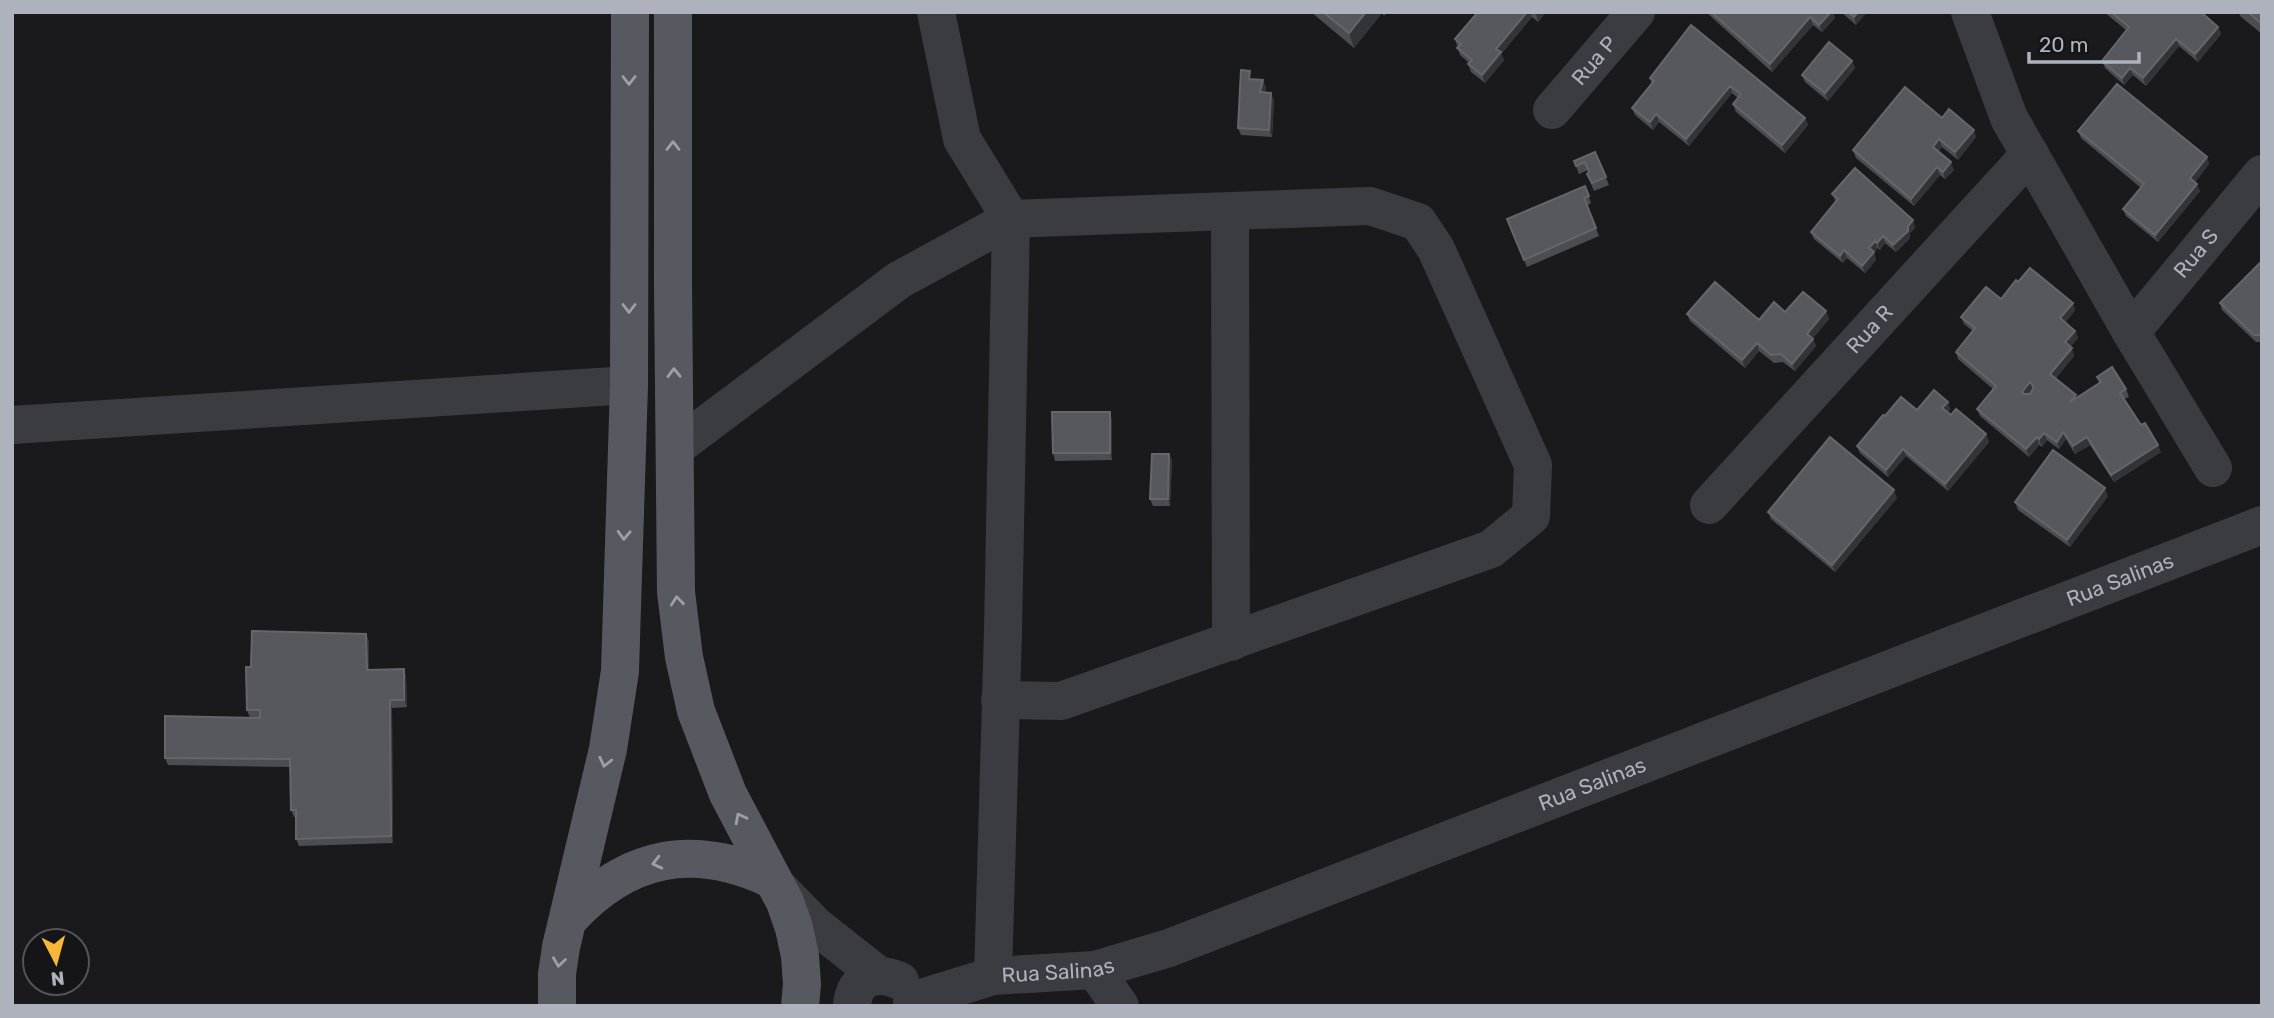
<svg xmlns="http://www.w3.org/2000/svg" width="2274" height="1018" font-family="Rubik,sans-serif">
<rect width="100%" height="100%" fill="#1a1a1d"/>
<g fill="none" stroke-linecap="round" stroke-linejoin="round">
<g stroke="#3b3c42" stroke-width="38">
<path d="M 936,12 L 962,139 L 1011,219 L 1003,631 L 993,976"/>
<path d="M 1970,12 L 2009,118 L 2131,332 L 2213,468"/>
<path id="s1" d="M 1552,110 L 1636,12"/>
<path d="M 1230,211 L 1231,642"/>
<path id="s2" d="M 2131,332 L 2262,174"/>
<path d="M 12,425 L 629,385"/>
<path d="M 675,448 L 899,280 L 1011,219 L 1370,206 L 1418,222 L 1436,249 L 1533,465 L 1531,516 L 1491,549 L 1061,701 L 1000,700"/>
<path id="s3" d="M 1709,505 L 2030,154"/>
<path d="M 775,884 L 816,926 L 878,975"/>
<path d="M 1095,970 L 1120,1006"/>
<path id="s4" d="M 912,1001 L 993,976 L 1095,970 L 1169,948 L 2262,525"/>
<path d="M 852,1006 C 854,977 876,970 900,981"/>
</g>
<path stroke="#575961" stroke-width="38" d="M 673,12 L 673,286 L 676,592 L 684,657 L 696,711 L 728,794 L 785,902 L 794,928 L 800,956 L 802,984 L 800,1006
M 568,920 C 626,856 692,842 771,879
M 557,1006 L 557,974 L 561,947 L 608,749 L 620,671 L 629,385 L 630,12"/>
</g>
<path fill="#4b4d52" d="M 1311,12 L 1387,12 L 1384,16 L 1382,13 L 1354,48 Z
M 1478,12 L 1546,12 L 1538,22 L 1532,17 L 1501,54 L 1504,60 L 1485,83 L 1471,72 L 1468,64 L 1469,63 L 1460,55 L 1455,39 Z
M 1706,12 L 1833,12 L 1835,18 L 1822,32 L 1813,25 L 1772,72 Z
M 1841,12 L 1867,12 L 1856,25 Z
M 2104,12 L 2201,12 L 2218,27 L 2221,34 L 2198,62 L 2179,46 L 2146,86 L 2133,75 L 2124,85 L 2105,68 L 2102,61 L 2126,30 Z
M 2239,12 L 2262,12 L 2262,34 L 2240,16 Z
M 1691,25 L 1805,118 L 1808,125 L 1785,153 L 1736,112 L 1733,104 L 1738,98 L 1732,93 L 1689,146 L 1659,122 L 1653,130 L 1635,115 L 1632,108 L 1652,84 L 1650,78 Z
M 1852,61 L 1855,68 L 1828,101 L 1805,82 L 1802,75 Z
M 1252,78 L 1252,80 L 1263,80 L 1266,88 L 1265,92 L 1274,100 L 1272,137 L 1241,135 L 1238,128 Z
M 1942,118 L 1976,137 L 1958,160 L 1942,147 L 1938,152 L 1954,170 L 1945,179 L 1940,175 L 1914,206 L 1856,158 L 1853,150 Z
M 2078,131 L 2207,157 L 2209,164 L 2195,182 L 2200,191 L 2158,242 L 2126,216 L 2123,209 L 2141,188 L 2081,138 Z
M 1595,152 L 1609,185 L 1594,191 L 1587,174 L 1589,173 L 1588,170 L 1579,174 L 1574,161 Z
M 1585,186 L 1591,203 L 1587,206 L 1599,236 L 1527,267 L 1507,219 Z
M 1832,194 L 1913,220 L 1915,228 L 1910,233 L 1910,238 L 1896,252 L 1885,243 L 1880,250 L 1877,248 L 1874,253 L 1876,260 L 1865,273 L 1847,258 L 1843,263 L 1814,239 L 1811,232 L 1836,202 Z
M 2262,261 L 2262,342 L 2256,342 L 2222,310 L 2220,303 Z
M 2018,282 L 2073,303 L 2075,310 L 2065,323 L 2075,331 L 2078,338 L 2070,347 L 2074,356 L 2056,378 L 2077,398 L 2099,383 L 2097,377 L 2126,389 L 2129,397 L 2124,399 L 2141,425 L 2161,452 L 2114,482 L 2090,445 L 2075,454 L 2066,439 L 2059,449 L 2047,440 L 2042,447 L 2039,445 L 2029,457 L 1980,416 L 1977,409 L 1993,389 L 1958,359 L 1956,352 L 1973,331 L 1964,324 L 1961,317 L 2001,299 Z
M 1826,311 L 1829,319 L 1813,338 L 1816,346 L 1795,371 L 1783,362 L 1774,363 L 1759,351 L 1745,368 L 1690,321 L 1687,314 L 1759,320 L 1785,312 Z
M 1948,402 L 1950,410 L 1948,412 L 1986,434 L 1989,442 L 1948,491 L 1906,456 L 1888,477 L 1860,453 L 1857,446 L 1885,416 L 1917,410 Z
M 1112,419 L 1112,460 L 1055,461 L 1053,453 Z
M 1169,454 L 1172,461 L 1170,506 L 1153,506 L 1150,499 Z
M 2108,496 L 2070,547 L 2018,510 L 2015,502 Z
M 1897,498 L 1835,572 L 1771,519 L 1768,512 Z
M 369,641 L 369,670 L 404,669 L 406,677 L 407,707 L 392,708 L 393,843 L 299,846 L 296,839 L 296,817 L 294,817 L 291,810 L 290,767 L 168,765 L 165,758 L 250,718 L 247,710 L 251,667 Z"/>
<path fill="#333438" d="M 1366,12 L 1381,12 L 1382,13 L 1354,48 L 1349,33 Z
M 1527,12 L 1531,12 L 1532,17 L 1501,54 L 1504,60 L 1485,83 L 1482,75 L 1496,49 Z
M 1537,12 L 1546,12 L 1538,22 L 1536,14 Z
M 1831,12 L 1833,12 L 1835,18 L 1822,32 L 1819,25 Z
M 1858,12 L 1867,12 L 1856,25 L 1854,17 Z
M 1810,17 L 1813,25 L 1772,72 L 1770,64 Z
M 2218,27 L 2221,34 L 2198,62 L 2195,54 Z
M 2176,39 L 2179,46 L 2146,86 L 2143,78 Z
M 1852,61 L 1855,68 L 1828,101 L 1825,93 Z
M 2130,68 L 2133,75 L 2124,85 L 2122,78 Z
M 1263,80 L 1266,88 L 1263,99 L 1260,92 Z
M 1730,86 L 1732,93 L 1689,146 L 1686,139 Z
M 1271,93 L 1274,100 L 1272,137 L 1269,130 Z
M 1656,114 L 1659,122 L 1653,130 L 1650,122 Z
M 1805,118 L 1808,125 L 1785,153 L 1782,145 Z
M 1974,130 L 1976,137 L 1958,160 L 1955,152 Z
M 1939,139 L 1942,147 L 1936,155 L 1933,147 Z
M 2207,157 L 2209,164 L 2193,185 L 2190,178 Z
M 1951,162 L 1954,170 L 1945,179 L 1943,172 Z
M 1937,167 L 1940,175 L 1914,206 L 1911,199 Z
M 2197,184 L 2200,191 L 2158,242 L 2155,235 Z
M 1913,220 L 1915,228 L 1910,233 L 1910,238 L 1896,252 L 1893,245 Z
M 1883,236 L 1885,243 L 1880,250 L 1877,243 Z
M 1875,241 L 1877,248 L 1874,253 L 1876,260 L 1865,273 L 1862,266 L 1869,248 Z
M 1844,250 L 1847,258 L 1843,263 L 1840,256 Z
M 2073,303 L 2075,310 L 2063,326 L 2060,318 Z
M 1826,311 L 1829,319 L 1810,341 L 1807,334 Z
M 2075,331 L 2078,338 L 2068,350 L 2065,342 Z
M 1813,339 L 1816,346 L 1795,371 L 1792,364 Z
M 1757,343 L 1759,351 L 1745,368 L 1742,360 Z
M 2072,348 L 2074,356 L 2053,382 L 2050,374 Z
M 2030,382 L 2033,390 L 2025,399 L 2022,392 Z
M 1948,402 L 1950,410 L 1945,416 L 1942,408 Z
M 1110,412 L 1112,419 L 1112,460 L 1110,453 Z
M 2063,432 L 2066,439 L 2059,449 L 2057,442 Z
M 2044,433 L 2047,440 L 2042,447 L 2039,439 Z
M 1986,434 L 1989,442 L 1948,491 L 1945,484 Z
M 2037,437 L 2039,445 L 2029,457 L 2026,449 Z
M 2087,437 L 2090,445 L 2075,454 L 2073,446 Z
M 2158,445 L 2161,452 L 2114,482 L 2111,475 Z
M 1903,449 L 1906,456 L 1888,477 L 1886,470 Z
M 1169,454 L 1172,461 L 1170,506 L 1168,499 Z
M 2105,488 L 2108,496 L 2070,547 L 2067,540 Z
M 1894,490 L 1897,498 L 1835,572 L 1832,565 Z
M 366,634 L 369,641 L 369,677 L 367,670 Z
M 404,669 L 406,677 L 407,707 L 404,700 Z
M 390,700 L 392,708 L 393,843 L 391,836 Z"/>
<path fill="#56585e" stroke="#64666c" stroke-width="2" fill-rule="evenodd" d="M 1323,12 L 1366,12 L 1349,33 Z
M 1478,12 L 1527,12 L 1496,49 L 1501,52 L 1482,75 L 1468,64 L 1472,60 L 1457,48 L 1461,44 L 1455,39 Z
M 1711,12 L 1831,12 L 1819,25 L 1810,17 L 1770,64 Z
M 1848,12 L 1858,12 L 1854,17 Z
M 2111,12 L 2201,12 L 2218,27 L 2195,54 L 2176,39 L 2143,78 L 2130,68 L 2122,78 L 2102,61 L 2129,27 Z
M 2248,12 L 2262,12 L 2262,24 Z
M 1691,25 L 1805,118 L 1782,145 L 1733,104 L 1741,94 L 1730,86 L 1686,139 L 1656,114 L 1650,122 L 1632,108 L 1654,81 L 1650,78 Z
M 1829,42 L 1852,61 L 1825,93 L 1802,75 Z
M 1241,70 L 1250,71 L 1249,79 L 1263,80 L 1260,92 L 1271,93 L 1269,130 L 1238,128 Z
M 2117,84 L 2207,157 L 2190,178 L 2197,184 L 2155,235 L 2123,209 L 2144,184 L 2078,131 Z
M 1905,87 L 1942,118 L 1949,109 L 1974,130 L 1955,152 L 1939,139 L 1933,147 L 1951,162 L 1943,172 L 1937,167 L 1911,199 L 1853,150 Z
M 1595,152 L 1606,177 L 1592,183 L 1587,174 L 1589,172 L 1585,162 L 1576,166 L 1574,161 Z
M 1855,168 L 1913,220 L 1908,226 L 1908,231 L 1893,245 L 1883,236 L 1877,243 L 1875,241 L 1869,248 L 1874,252 L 1862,266 L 1844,250 L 1840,256 L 1811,232 L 1838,199 L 1832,194 Z
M 1585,186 L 1589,196 L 1584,198 L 1596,228 L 1524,260 L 1507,219 Z
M 2262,261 L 2262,335 L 2254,335 L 2220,303 Z
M 2030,268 L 2073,303 L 2060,318 L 2075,331 L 2065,342 L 2072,348 L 2050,374 L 2076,395 L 2070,402 L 2101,382 L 2097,377 L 2112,367 L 2126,389 L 2120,393 L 2141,425 L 2145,423 L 2158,445 L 2111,475 L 2087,437 L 2073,446 L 2063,432 L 2057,442 L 2044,433 L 2039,439 L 2037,437 L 2026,449 L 1977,409 L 1996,386 L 1956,352 L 1975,328 L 1961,317 L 1986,287 L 2001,299 L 2016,280 L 2018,282 ZM 2030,382 L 2034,387 L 2030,394 L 2024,394 L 2022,392 Z
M 1715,282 L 1759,320 L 1774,302 L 1785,312 L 1803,292 L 1826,311 L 1807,334 L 1813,339 L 1792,364 L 1781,354 L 1771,355 L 1757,343 L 1742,360 L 1687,314 Z
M 1934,390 L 1948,402 L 1942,408 L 1951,415 L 1956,409 L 1986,434 L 1945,484 L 1903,449 L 1886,470 L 1857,446 L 1883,415 L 1885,416 L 1901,397 L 1917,410 Z
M 1052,412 L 1110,412 L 1110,453 L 1053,453 Z
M 1830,437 L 1894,490 L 1832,565 L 1768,512 Z
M 2053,450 L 2105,488 L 2067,540 L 2015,502 Z
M 1152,454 L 1169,454 L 1168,499 L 1150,499 Z
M 252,631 L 366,634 L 367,670 L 404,669 L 404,700 L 390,700 L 391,836 L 296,839 L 296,810 L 291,810 L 290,759 L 165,758 L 165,716 L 260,718 L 260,710 L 247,710 L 246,667 L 251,667 Z"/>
<defs><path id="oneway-chevron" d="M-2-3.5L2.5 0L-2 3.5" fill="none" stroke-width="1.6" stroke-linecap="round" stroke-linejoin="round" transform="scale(1.75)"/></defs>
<g stroke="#9ca0ab">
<use href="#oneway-chevron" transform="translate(629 80) rotate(90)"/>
<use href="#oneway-chevron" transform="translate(673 146) rotate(-90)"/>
<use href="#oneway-chevron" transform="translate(629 308) rotate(90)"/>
<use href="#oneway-chevron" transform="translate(674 373) rotate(-91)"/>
<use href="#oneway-chevron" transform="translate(624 535) rotate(92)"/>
<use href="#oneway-chevron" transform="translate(677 601) rotate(-96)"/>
<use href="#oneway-chevron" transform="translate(605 762) rotate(103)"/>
<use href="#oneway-chevron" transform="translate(740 818) rotate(-117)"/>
<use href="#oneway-chevron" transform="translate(657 863) rotate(166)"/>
<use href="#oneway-chevron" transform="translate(559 962) rotate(98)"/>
</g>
<g text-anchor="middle" stroke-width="6" stroke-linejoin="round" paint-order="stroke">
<g font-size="21" fill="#adb2bd" stroke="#151518">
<text dy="7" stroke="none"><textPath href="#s1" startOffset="65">Rua P</textPath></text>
<text dy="7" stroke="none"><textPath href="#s2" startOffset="102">Rua S</textPath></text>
<text dy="7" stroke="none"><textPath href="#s3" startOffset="238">Rua R</textPath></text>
<text dy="7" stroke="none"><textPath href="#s4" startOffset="1284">Rua Salinas</textPath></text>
<text dy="7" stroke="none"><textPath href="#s4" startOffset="718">Rua Salinas</textPath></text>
<text dy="7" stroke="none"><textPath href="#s4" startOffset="150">Rua Salinas</textPath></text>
</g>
</g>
<rect width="2274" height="1018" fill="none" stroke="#adb2bd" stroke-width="28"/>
<g transform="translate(56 962) rotate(174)"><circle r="33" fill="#151518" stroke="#52545a" stroke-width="2"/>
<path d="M0-5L12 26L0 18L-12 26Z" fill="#f8b837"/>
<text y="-10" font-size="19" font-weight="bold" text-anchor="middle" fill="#adb2bd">N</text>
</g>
<path d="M2029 52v10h110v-10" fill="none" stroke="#adb2bd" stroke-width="3.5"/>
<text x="2039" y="52" font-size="21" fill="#adb2bd" stroke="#151518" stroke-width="5" paint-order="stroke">20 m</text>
</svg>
